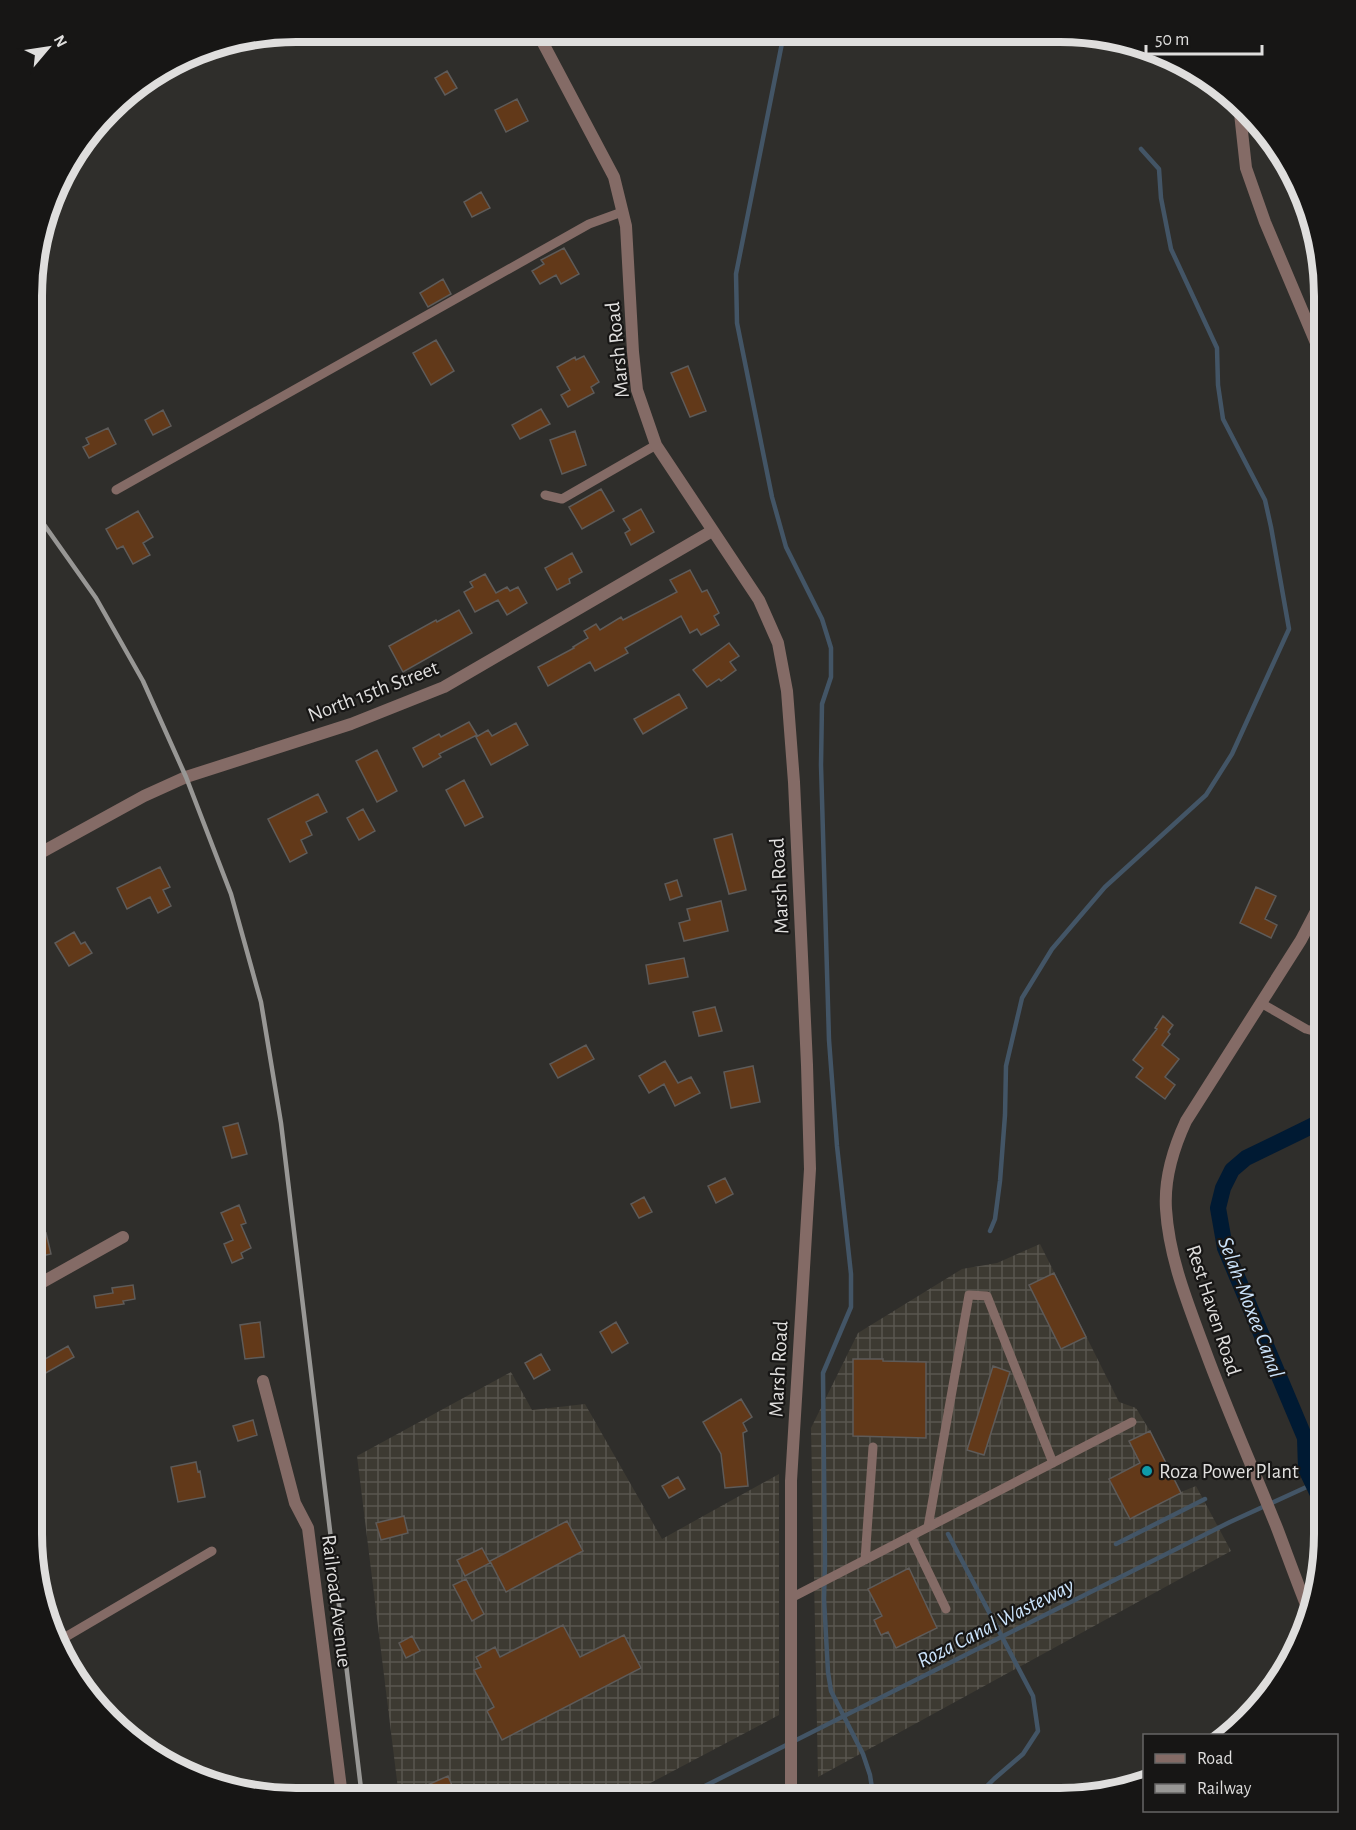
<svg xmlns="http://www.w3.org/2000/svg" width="1356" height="1830" font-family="'Alegreya Sans',sans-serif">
<defs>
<pattern id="industrial-grid" width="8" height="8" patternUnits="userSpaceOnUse" patternTransform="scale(1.5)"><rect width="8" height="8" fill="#3d3a32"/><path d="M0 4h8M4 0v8" fill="none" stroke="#59564f"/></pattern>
</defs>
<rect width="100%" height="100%" fill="#2f2e2b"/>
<path fill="url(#industrial-grid)" d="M 1040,1244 L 1119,1402 L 1136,1408 L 1150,1431 L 1181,1492 L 1196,1486 L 1231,1551 L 818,1777 L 811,1428 L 858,1333 L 962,1269 L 997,1263 Z
M 511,1372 L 532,1410 L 585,1404 L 662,1539 L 779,1474 L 779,1715 L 624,1797 L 399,1797 L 357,1456 Z"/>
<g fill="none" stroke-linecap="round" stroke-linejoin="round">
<path stroke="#435566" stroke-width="4.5" d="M 784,33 L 736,274 L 737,323 L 772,497 L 786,547 L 822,619 L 831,648 L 831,677 L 822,704 L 821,765 L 829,1040 L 837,1146 L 851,1274 L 851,1307 L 823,1373 L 825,1562 L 824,1599 L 828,1672 L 831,1691 L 863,1754 L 870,1775 L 872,1788 L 871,1798
M 990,1231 L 995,1219 L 1000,1181 L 1005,1115 L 1006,1066 L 1022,998 L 1052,949 L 1105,887 L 1206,795 L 1232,754 L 1289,629 L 1271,527 L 1265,500 L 1223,419 L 1218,385 L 1217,348 L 1171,249 L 1161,198 L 1159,169 L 1141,149
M 948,1534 L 1033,1696 L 1038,1731 L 1023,1754 L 994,1779 L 975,1798
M 1116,1544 L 1205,1499
M 683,1797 L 1230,1522 L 1324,1479"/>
<path stroke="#001a33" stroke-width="16" d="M 1324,1507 L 1306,1469 L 1305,1438 L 1225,1248 L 1218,1208 L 1223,1188 L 1232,1170 L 1246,1158 L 1324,1120"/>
</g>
<path fill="#623919" stroke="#5e5b59" stroke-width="1.5" d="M 447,71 L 457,88 L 445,95 L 435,78 Z
M 517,99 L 528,121 L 506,132 L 495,110 Z
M 481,192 L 490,208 L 472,217 L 464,202 Z
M 564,248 L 579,274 L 561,284 L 556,275 L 540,284 L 532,271 L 544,264 L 541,260 Z
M 443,279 L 451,294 L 428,307 L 420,293 Z
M 436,340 L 454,371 L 431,385 L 413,353 Z
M 584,356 L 599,382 L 591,387 L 594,393 L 568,407 L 561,395 L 570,390 L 557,367 L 575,357 L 576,360 Z
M 688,366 L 706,411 L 690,417 L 671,373 Z
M 541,409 L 550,424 L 520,439 L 512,425 Z
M 163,410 L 171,426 L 153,435 L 145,420 Z
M 108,428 L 116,444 L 89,458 L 83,447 L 89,444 L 86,438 Z
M 575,431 L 586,465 L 562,474 L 550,440 Z
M 601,489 L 614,511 L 582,529 L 569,507 Z
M 641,509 L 654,532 L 631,545 L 625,533 L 630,530 L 623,519 Z
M 138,511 L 153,537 L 143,543 L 150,555 L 133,564 L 123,546 L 117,549 L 106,529 Z
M 572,553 L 582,572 L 569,579 L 570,583 L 557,590 L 545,568 Z
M 690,570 L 702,592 L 707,590 L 719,613 L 714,616 L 719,625 L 701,635 L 697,629 L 690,633 L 681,616 L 625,648 L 628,653 L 595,671 L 590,662 L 548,686 L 538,667 L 574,648 L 573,647 L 588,638 L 584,631 L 596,624 L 600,630 L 621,617 L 623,620 L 677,592 L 670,580 Z
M 485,574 L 496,593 L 507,587 L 510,591 L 518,587 L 527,603 L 507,615 L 498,600 L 475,612 L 464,592 L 473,587 L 470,582 Z
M 459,610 L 472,633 L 403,672 L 389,646 L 436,620 L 437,622 Z
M 729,643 L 739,656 L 730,662 L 736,670 L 721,681 L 719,679 L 707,687 L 693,670 Z
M 679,694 L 687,708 L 643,734 L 634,719 Z
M 469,722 L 477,735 L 439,754 L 441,757 L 423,767 L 413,748 L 439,734 L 441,737 Z
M 516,723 L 528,745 L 491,765 L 476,737 L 488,730 L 492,736 Z
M 377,750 L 397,791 L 377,802 L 356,761 Z
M 464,780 L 483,817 L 465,826 L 446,790 Z
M 318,794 L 327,812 L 306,822 L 312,835 L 301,840 L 307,853 L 290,862 L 268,819 Z
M 363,809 L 375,831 L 359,840 L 347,818 Z
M 732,834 L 746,890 L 729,894 L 714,839 Z
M 160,867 L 170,887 L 163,890 L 171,906 L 158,913 L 150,897 L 127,909 L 117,888 Z
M 677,880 L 682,896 L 670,900 L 665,884 Z
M 1256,887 L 1276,896 L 1265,919 L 1277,925 L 1271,938 L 1240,923 Z
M 721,901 L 728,931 L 684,941 L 679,923 L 690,920 L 687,909 Z
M 74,932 L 81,944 L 85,942 L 92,953 L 69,966 L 55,943 Z
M 684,958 L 688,977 L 649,984 L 646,965 Z
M 715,1007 L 722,1031 L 699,1036 L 693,1012 Z
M 1163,1016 L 1173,1025 L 1168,1032 L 1170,1034 L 1162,1045 L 1179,1059 L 1165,1077 L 1175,1085 L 1165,1099 L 1136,1077 L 1143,1068 L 1133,1060 L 1157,1029 L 1155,1028 Z
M 586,1045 L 594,1059 L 558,1078 L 550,1064 Z
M 665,1061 L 678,1083 L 691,1077 L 700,1093 L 675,1106 L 664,1084 L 649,1093 L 639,1076 Z
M 753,1066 L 760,1102 L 731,1108 L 724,1072 Z
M 238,1123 L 247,1154 L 232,1158 L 223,1127 Z
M 725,1178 L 733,1194 L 716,1203 L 708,1186 Z
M 644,1197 L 652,1212 L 639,1218 L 631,1204 Z
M 239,1205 L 246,1223 L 241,1225 L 251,1248 L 241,1253 L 243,1258 L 232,1263 L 224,1244 L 233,1240 L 221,1213 Z
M 46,1233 L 51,1254 L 32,1258 L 32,1236 Z
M 1054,1273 L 1086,1337 L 1061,1349 L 1029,1285 Z
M 133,1285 L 135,1299 L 123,1301 L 124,1304 L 96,1308 L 94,1296 L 113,1293 L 112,1288 Z
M 260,1322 L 264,1357 L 245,1359 L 240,1325 Z
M 616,1322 L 628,1343 L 612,1353 L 600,1332 Z
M 68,1346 L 74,1357 L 44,1374 L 38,1363 Z
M 541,1354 L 550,1370 L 534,1379 L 525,1363 Z
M 853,1359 L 883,1359 L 883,1361 L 926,1362 L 926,1438 L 853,1436 Z
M 993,1366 L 1010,1372 L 984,1455 L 967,1450 Z
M 741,1399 L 752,1417 L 743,1423 L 747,1431 L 743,1433 L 748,1486 L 725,1488 L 721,1454 L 703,1422 Z
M 253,1420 L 257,1435 L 238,1441 L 233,1426 Z
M 1150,1431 L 1181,1493 L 1130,1519 L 1109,1479 L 1140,1463 L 1129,1441 Z
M 196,1462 L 198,1472 L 200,1471 L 205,1497 L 178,1502 L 171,1467 Z
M 678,1477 L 685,1489 L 669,1498 L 662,1486 Z
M 404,1516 L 408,1533 L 381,1540 L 376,1523 Z
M 567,1521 L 583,1551 L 506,1592 L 490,1561 Z
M 482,1548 L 490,1563 L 465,1576 L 457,1560 Z
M 909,1568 L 937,1628 L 896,1648 L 888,1632 L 881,1635 L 874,1620 L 882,1616 L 868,1589 Z
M 466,1579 L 484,1614 L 472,1621 L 453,1585 Z
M 563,1625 L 580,1657 L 624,1635 L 641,1668 L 502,1740 L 487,1711 L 494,1707 L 474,1670 L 481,1667 L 476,1657 L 495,1647 L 500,1657 Z
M 412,1636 L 420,1651 L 406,1658 L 399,1643 Z
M 448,1776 L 457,1797 L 400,1797 Z
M 228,1778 L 305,1789 L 305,1796 L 262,1796 L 227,1783 Z"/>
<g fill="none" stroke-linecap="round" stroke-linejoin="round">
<path stroke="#846b66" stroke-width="9" d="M 537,32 L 543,43
M 116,490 L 589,224 L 622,212
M 545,495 L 562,499 L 656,445
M 1261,1003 L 1306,1029 L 1324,1034
M 928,1527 L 969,1295 L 987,1296 L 1053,1463
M 911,1536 L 946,1609
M 865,1560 L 873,1447
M 791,1598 L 1132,1422
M 57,1642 L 212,1551"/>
<path stroke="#846b66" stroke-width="12" d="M 543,43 L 614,177 L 626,226 L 633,352 L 637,390 L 656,445 L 759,600 L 778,643 L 787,691 L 794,782 L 807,1065 L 810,1169 L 791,1481 L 791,1798
M 1239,104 L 1246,168 L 1265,222 L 1324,362
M 33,857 L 144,796 L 186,777 L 351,724 L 444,687 L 712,531
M 32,1288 L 123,1237
M 263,1381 L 295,1503 L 308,1528 L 342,1796
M 1311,1617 C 1299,1588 1288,1557 1277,1528 C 1253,1468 1227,1410 1205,1350 C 1188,1304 1169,1258 1166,1209 C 1164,1178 1173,1149 1186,1121 L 1301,940 L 1324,896"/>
<path stroke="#989795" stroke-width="4.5" d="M 33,509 L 96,598 L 143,681 L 186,777 L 231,894 L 261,1002 L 281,1123 L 362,1797"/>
</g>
<circle fill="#0f9aa8" stroke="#171615" stroke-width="2" cx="1147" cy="1471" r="6"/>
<g text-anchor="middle" stroke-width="4.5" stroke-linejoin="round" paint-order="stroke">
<g font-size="21" fill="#dfdedd" stroke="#171615">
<text transform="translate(617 350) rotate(-96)" y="7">Marsh Road</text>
<text transform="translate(373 691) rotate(-21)" y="7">North 15th Street</text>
<text transform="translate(779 886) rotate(-93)" y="7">Marsh Road</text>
<text transform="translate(1214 1310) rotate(72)" y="7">Rest Haven Road</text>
<text transform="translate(778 1369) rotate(-87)" y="7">Marsh Road</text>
<text transform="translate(337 1601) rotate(83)" y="7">Railroad Avenue</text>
</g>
<g font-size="21" fill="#dfdedd" stroke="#171615" text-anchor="start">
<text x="1159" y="1478">Roza Power Plant</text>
</g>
<g font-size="22" font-style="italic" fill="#cbe3fb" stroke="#171615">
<text transform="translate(1252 1307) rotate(69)" y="8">Selah-Moxee Canal</text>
<text transform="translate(995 1622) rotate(-27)" y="8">Roza Canal Wasteway</text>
</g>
</g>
<path d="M0 0H1356V1830H0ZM296 42H1060A254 254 0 0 1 1314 296V1534A254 254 0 0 1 1060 1788H296A254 254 0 0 1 42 1534V296A254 254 0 0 1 296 42Z" fill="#171615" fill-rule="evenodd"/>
<path fill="none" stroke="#dfdedd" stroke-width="8" d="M296 42H1060A254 254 0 0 1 1314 296V1534A254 254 0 0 1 1060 1788H296A254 254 0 0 1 42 1534V296A254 254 0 0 1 296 42Z"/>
<rect x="1143" y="1734" width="195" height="78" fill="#171615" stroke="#676665" stroke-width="1.5"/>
<rect x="1155" y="1754" width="30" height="9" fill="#846b66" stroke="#676665" stroke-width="1.5"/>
<text x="1197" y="1764" font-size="18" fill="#dfdedd">Road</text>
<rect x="1155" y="1784" width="30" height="9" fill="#989795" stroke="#676665" stroke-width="1.5"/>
<text x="1197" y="1794" font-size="18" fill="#dfdedd">Railway</text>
<g transform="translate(48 48) rotate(61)" stroke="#171615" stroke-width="4.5" paint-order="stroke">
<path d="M0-4.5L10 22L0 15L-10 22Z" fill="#dfdedd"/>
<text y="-9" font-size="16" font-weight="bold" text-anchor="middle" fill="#dfdedd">N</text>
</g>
<path d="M1146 45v9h116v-9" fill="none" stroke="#dfdedd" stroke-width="3"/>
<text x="1155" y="45" font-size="18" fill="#dfdedd" stroke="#171615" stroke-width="4.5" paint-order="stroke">50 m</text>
</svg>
